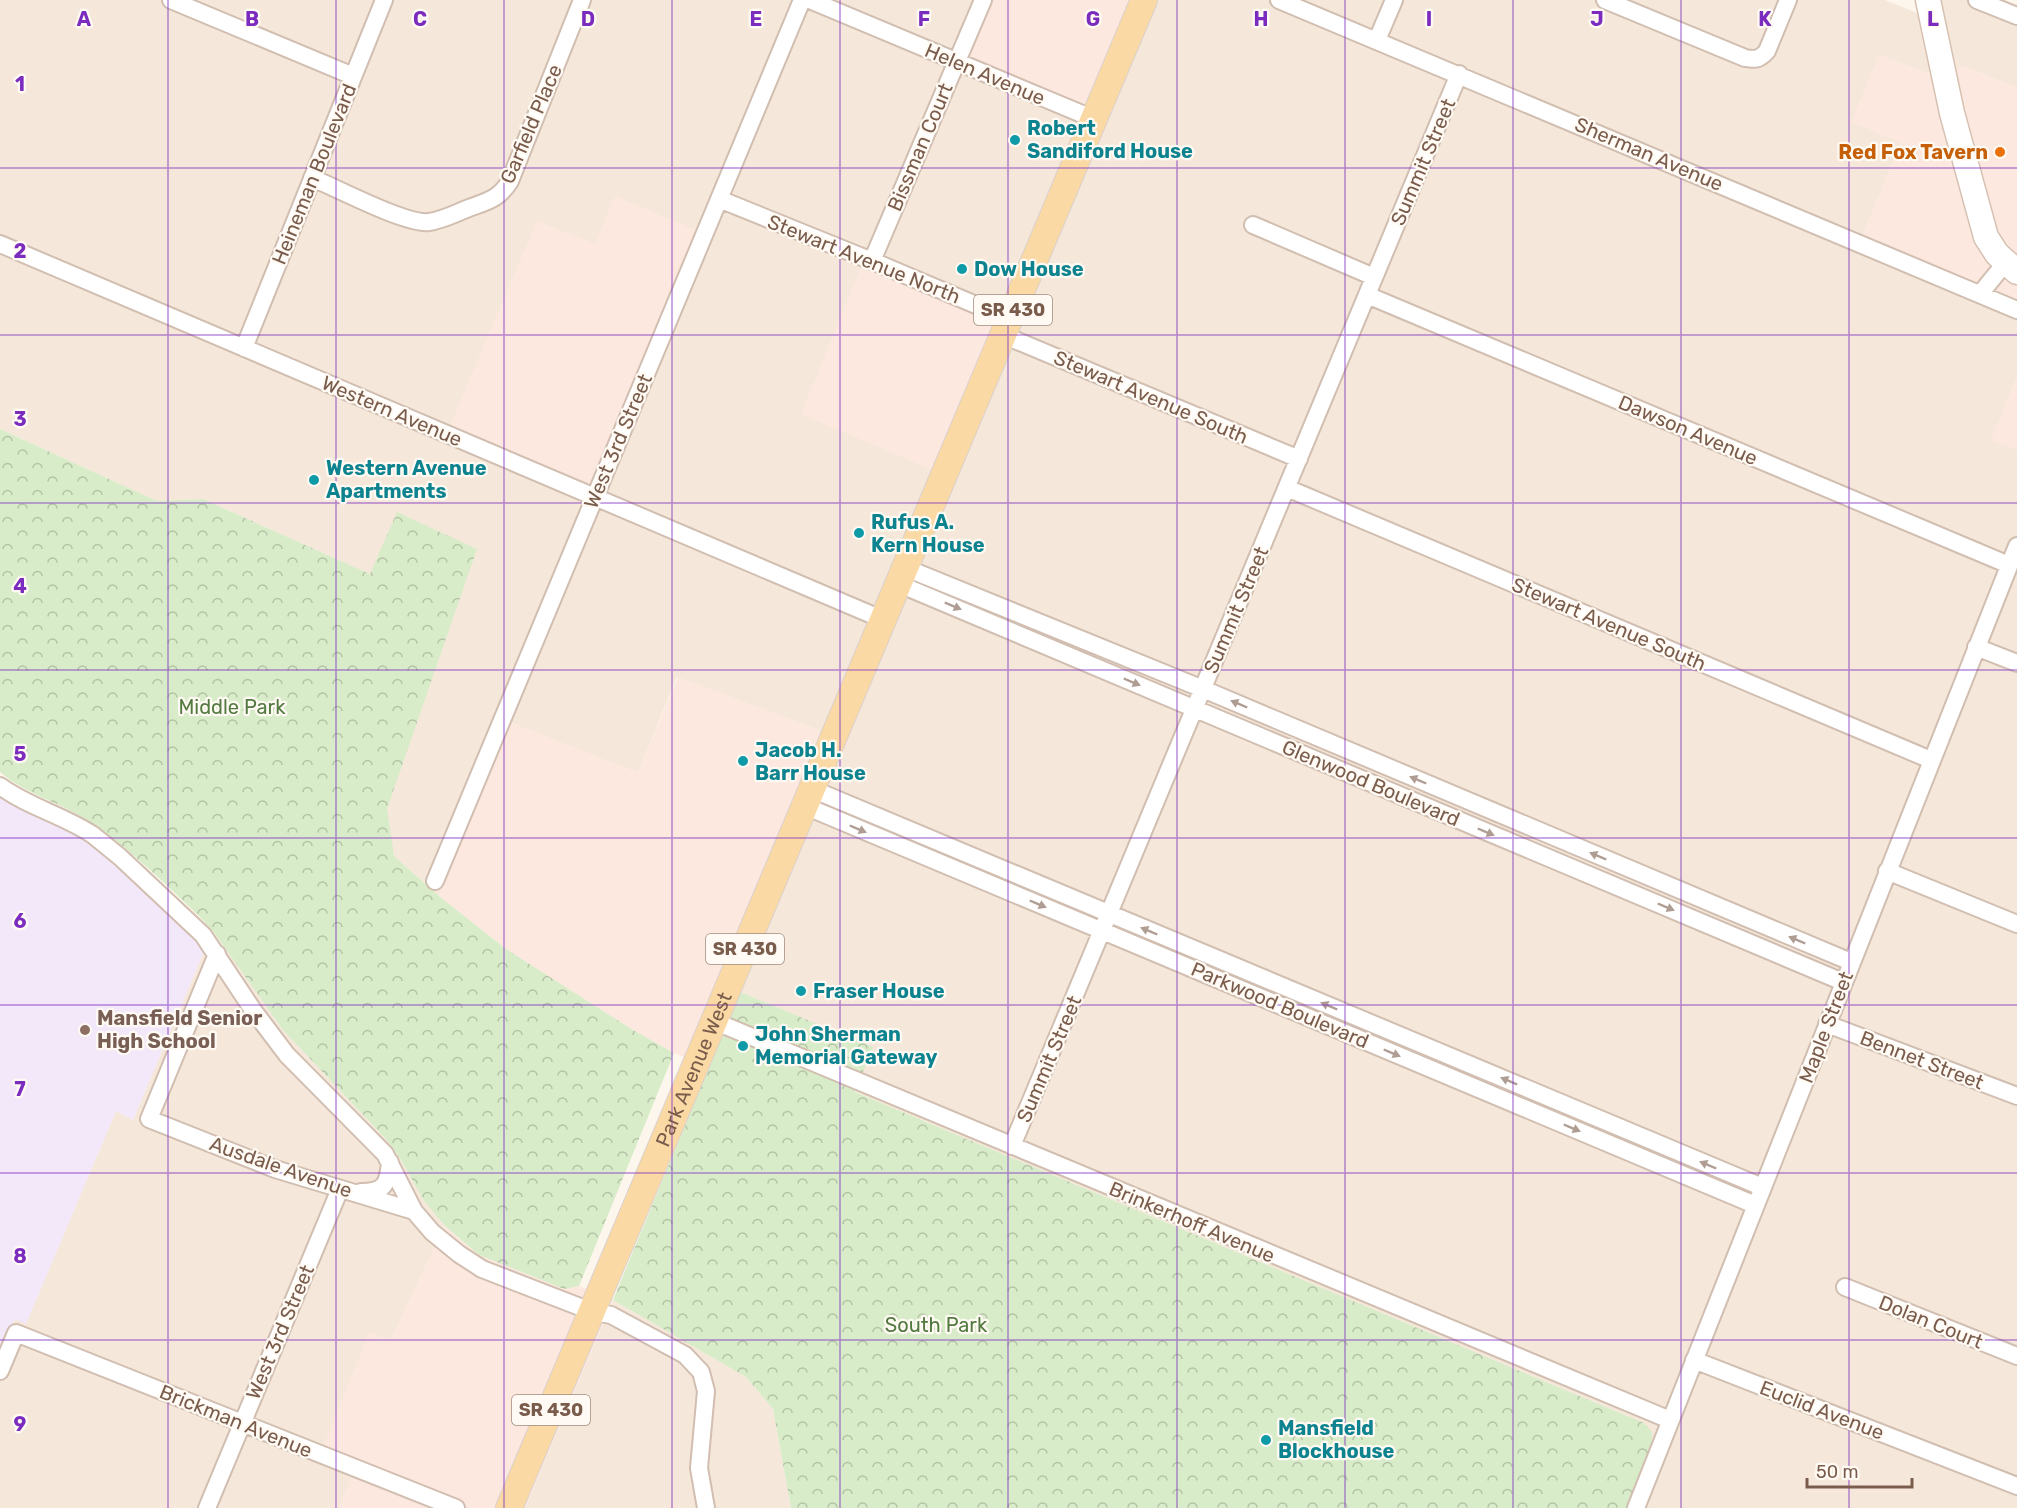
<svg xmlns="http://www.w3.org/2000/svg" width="2017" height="1508" font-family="Rubik,sans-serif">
<defs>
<pattern id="forest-crowns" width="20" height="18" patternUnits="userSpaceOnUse" patternTransform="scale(1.5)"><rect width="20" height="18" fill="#d8ecc9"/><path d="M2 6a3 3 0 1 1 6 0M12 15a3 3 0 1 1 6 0" fill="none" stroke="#b4c2a5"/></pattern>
</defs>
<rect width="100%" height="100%" fill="#fdf6ec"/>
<path fill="#f5e8da" d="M 0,0 L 1885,0 L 1942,23 L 1940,0 L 1994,0 L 2017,9 L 2017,88 L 1965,67 L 1927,73 L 1879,55 L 1901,143 L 1863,235 L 2017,300 L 2017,377 L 1992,439 L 2017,450 L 2017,1508 L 1627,1508 L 1652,1444 L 1644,1423 L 855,1092 L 872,1047 L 740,992 L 845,740 L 677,677 L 638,773 L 510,723 L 439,896 L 394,856 L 386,809 L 411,735 L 370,574 L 203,499 L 157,501 L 0,429 Z
M 215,934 L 283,1030 L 385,1138 L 400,1158 L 424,1201 L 445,1226 L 391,1340 L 369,1333 L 357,1465 L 339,1508 L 0,1508 L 0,1354 L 15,1319 L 26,1323 L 116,1111 L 133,1120 L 205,949 Z
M 613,1300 L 746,1377 L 773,1409 L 791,1508 L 525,1508 Z"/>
<path fill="#fde8e0" d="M 989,0 L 1154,0 L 1101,132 L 960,70 Z
M 1879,55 L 1927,73 L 1965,67 L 2017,88 L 2017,300 L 1863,235 L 1901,143 L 1851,122 Z
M 615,196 L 696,230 L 590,485 L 450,426 L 537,221 L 595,244 Z
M 863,263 L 1016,328 L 952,478 L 801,414 Z
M 2017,377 L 2017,450 L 1991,440 Z
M 678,677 L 845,740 L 709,1067 L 674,1053 L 633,1030 L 506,949 L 439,896 L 510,722 L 638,773 Z
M 445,1226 L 479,1255 L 564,1289 L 579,1286 L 613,1300 L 525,1508 L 339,1508 L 356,1465 L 322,1450 L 369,1333 L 391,1340 Z"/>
<path fill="#f3e8fa" d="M 0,798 L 21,810 L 81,837 L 100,852 L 205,949 L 133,1120 L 116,1111 L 26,1324 L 15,1319 L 0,1354 Z"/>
<path fill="url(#forest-crowns)" d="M 0,429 L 157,501 L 203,499 L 370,574 L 397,512 L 477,549 L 387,809 L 394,856 L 439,896 L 506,949 L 633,1030 L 674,1053 L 579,1286 L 564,1289 L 479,1255 L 445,1226 L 424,1201 L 400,1158 L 385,1138 L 283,1030 L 215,934 L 202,919 C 168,886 125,844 85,819 C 57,801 27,795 0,772 Z
M 740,992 L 873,1047 L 855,1092 L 1644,1423 L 1652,1432 L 1652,1444 L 1627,1508 L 791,1508 L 773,1409 L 746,1377 L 613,1300 Z"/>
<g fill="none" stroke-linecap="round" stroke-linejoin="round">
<g stroke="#d1beb0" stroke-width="20">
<path id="street" d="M 171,0 L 353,76
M 810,0 L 1094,119
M 1279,0 L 2017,310
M 1605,0 L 1745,58 C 1756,60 1760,59 1767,51 L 1788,0
M 1977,0 L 2017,16
M 1377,40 L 1394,0
M 312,178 C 337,188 406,225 429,222 C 443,220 456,213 469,208 C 488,201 499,199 510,181 L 582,0
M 719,199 L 877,263 L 1009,319
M 1253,225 L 1374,277
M 0,244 L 884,620
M 872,261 L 983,0
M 1980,294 L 2006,262
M 1367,295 L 2009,565
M 1003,335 L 1299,459
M 244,348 L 384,0
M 1287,488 L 1931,760
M 906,568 L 1203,689 L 1851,962
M 899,584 L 1843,982
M 1976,647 L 2017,663
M 0,786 C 28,807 63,815 93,835 L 120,857 L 203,935 L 253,1010 L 287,1055 L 385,1154 L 414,1211 L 432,1232 L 459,1254 L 482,1269 L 593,1312 L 611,1315 L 685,1355 L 701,1372 L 706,1391 L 699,1468 L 706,1508
M 812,789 L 1762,1187
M 805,806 L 1755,1205
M 1887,871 L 2017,924
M 435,881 L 802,0
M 217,954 L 149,1119 L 275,1169 L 414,1211
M 714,1021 L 1670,1420
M 1827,1024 L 2017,1096
M 1012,1146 L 1459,74
M 361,1192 C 385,1192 388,1184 390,1162
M 1845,1287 L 2017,1356
M 1694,1360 L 2017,1486
M 0,1371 L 16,1333 L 456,1508
M 207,1508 L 340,1189
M 1636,1508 L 2017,546"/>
</g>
<g stroke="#d6c0b0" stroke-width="27">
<path id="secondary" d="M 1928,0 L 1952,113 L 1986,237 L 1997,254 L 2017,272"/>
</g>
<g stroke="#dad1cd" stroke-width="28">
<g id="primary">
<path id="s1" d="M 509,1508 L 1144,0"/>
</g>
</g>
<use href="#street" stroke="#fff" stroke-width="16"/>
<use href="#secondary" stroke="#fff" stroke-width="24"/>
<use href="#primary" stroke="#fbd9a5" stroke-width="26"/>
</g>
<defs><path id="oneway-solid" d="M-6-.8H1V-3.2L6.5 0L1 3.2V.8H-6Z" transform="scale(1.5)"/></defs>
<g fill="#af9d94">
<use href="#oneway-solid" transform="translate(953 606) rotate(23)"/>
<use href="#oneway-solid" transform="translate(1132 682) rotate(23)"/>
<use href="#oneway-solid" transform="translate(1239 704) rotate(-157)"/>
<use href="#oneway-solid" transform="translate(1418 780) rotate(-157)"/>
<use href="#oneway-solid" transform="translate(858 829) rotate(23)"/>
<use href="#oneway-solid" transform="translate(1486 832) rotate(23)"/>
<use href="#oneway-solid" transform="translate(1598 856) rotate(-157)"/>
<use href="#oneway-solid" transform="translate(1038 904) rotate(23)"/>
<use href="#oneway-solid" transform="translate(1666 907) rotate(23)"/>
<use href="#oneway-solid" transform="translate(1149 931) rotate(-157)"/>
<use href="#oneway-solid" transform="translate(1797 940) rotate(-157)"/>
<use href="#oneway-solid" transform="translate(1329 1006) rotate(-157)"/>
<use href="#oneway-solid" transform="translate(1392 1053) rotate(23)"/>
<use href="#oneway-solid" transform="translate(1509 1081) rotate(-157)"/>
<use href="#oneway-solid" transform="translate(1572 1128) rotate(23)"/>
<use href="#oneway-solid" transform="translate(1708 1165) rotate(-157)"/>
</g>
<path fill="none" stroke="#7b2cbf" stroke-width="1.5" stroke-opacity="0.55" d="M 168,0 L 168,1508M 336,0 L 336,1508M 504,0 L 504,1508M 672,0 L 672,1508M 840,0 L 840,1508M 1008,0 L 1008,1508M 1177,0 L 1177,1508M 1345,0 L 1345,1508M 1513,0 L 1513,1508M 1681,0 L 1681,1508M 1849,0 L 1849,1508M 0,168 L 2017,168M 0,335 L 2017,335M 0,503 L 2017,503M 0,670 L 2017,670M 0,838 L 2017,838M 0,1005 L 2017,1005M 0,1173 L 2017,1173M 0,1340 L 2017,1340"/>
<g fill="#0f9aa8" stroke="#fffaf3" stroke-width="2">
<circle cx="1015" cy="140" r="6"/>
<circle cx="962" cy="269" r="6"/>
<circle cx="314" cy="480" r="6"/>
<circle cx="859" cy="533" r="6"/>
<circle cx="743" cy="761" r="6"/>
<circle cx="801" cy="991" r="6"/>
<circle cx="743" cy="1046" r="6"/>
<circle cx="1266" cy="1440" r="6"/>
</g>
<circle fill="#e8710a" stroke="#fffaf3" stroke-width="2" cx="2000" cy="152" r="6"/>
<circle fill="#8d6e63" stroke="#fffaf3" stroke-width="2" cx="85" cy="1030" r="6"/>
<g text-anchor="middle" stroke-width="4.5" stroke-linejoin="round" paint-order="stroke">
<g fill="#fffaf3" stroke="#a28b7f" stroke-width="1.5">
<rect x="974" y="295" width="78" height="30" rx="4.5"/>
<rect x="706" y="934" width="78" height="30" rx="4.5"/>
<rect x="512" y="1395" width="78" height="30" rx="4.5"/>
</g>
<g font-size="18" font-weight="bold" fill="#7a5c4d">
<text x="1013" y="316">SR 430</text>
<text x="745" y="955">SR 430</text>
<text x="551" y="1416">SR 430</text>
</g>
<g font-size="20" fill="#7a5c4d" stroke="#fffaf3">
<text transform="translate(985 74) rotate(23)" y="7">Helen Avenue</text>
<text transform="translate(531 124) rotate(-67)" y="7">Garfield Place</text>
<text transform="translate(920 147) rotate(-67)" y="7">Bissman Court</text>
<text transform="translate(1649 154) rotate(23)" y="7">Sherman Avenue</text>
<text transform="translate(1423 162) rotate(-67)" y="7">Summit Street</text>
<text transform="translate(314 174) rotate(-68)" y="7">Heineman Boulevard</text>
<text transform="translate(864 259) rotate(22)" y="7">Stewart Avenue North</text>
<text transform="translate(1151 397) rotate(23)" y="7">Stewart Avenue South</text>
<text transform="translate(392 411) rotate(23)" y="7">Western Avenue</text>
<text transform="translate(1688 430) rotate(23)" y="7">Dawson Avenue</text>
<text transform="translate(618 441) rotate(-67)" y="7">West 3rd Street</text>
<text transform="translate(1236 610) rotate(-67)" y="7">Summit Street</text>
<text transform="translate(1609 624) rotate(23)" y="7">Stewart Avenue South</text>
<text transform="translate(1371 783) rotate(23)" y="7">Glenwood Boulevard</text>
<text transform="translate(1280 1005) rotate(23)" y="7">Parkwood Boulevard</text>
<text transform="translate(1826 1027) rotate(-69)" y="7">Maple Street</text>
<text transform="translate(1049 1059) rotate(-67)" y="7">Summit Street</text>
<text transform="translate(1922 1060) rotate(21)" y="7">Bennet Street</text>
<text dy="7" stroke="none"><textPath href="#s1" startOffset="476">Park Avenue West</textPath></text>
<text transform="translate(281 1167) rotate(19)" y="7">Ausdale Avenue</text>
<text transform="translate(1192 1222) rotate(23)" y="7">Brinkerhoff Avenue</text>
<text transform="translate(1931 1322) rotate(22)" y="7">Dolan Court</text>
<text transform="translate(280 1332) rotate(-67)" y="7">West 3rd Street</text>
<text transform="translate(1822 1410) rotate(21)" y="7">Euclid Avenue</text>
<text transform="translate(236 1421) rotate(22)" y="7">Brickman Avenue</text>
</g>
<g font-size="20" font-weight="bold" fill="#0d838f" stroke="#fffaf3" text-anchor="start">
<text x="1027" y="135">Robert<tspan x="1027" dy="23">Sandiford House</tspan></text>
<text x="974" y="276">Dow House</text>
<text x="326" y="475">Western Avenue<tspan x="326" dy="23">Apartments</tspan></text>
<text x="871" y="529">Rufus A.<tspan x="871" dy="23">Kern House</tspan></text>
<text x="755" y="757">Jacob H.<tspan x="755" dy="23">Barr House</tspan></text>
<text x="813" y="998">Fraser House</text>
<text x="755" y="1041">John Sherman<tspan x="755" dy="23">Memorial Gateway</tspan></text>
<text x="1278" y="1435">Mansfield<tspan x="1278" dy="23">Blockhouse</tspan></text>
</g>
<g font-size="20" font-weight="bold" fill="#c56008" stroke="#fffaf3" text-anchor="end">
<text x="1988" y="159">Red Fox Tavern</text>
</g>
<g font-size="20" fill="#537a41" stroke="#fffaf3">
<text x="232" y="714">Middle Park</text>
<text x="936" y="1332">South Park</text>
</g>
<g font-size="20" font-weight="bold" fill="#785e54" stroke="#fffaf3" text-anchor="start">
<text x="97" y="1025">Mansfield Senior<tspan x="97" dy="23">High School</tspan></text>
</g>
</g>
<g font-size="20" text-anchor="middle" font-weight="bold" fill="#7b2cbf" stroke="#fffaf3" stroke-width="4.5" stroke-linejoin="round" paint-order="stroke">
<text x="84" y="26">A</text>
<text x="252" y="26">B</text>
<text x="420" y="26">C</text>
<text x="588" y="26">D</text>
<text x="756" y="26">E</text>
<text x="924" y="26">F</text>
<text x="1093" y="26">G</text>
<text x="1261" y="26">H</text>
<text x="1429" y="26">I</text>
<text x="1597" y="26">J</text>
<text x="1765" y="26">K</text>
<text x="1933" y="26">L</text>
<text x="20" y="91">1</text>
<text x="20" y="258">2</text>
<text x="20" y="426">3</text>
<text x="20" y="593">4</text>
<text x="20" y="761">5</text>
<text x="20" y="928">6</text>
<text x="20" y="1096">7</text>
<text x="20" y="1263">8</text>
<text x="20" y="1431">9</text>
</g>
<path d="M1807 1478v9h105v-9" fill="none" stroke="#7a5c4d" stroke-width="3"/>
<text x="1816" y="1478" font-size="18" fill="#7a5c4d" stroke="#fffaf3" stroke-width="4.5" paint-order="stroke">50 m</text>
</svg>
